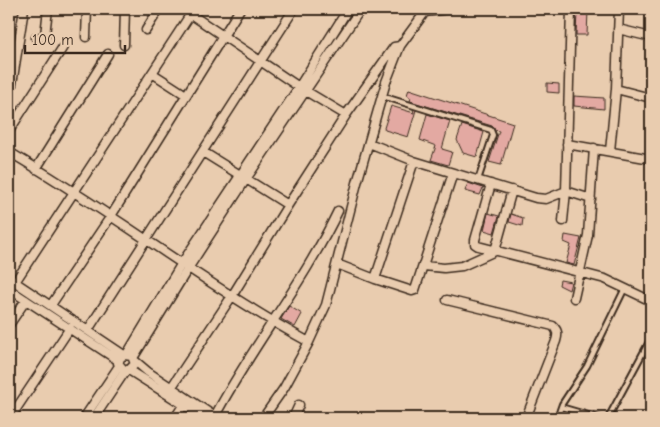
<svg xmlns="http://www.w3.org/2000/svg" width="660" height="427" font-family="'Comic Neue',sans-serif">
<rect width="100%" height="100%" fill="#e9ccaf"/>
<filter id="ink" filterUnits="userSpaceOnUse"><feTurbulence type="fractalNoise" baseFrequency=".02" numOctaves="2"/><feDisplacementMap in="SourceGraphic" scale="10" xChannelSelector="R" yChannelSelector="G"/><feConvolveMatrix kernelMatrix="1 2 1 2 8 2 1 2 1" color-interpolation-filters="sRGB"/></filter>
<g filter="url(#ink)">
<path fill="#e3a9a2" stroke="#3b2a1e" d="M 577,11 L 588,11 L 587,35 L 576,35 Z
M 547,83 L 559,84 L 559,93 L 547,92 Z
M 409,89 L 513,123 L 501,165 L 489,162 L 499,131 L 495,130 L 492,126 L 410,101 L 411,98 L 407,95 Z
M 574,96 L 604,98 L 604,109 L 574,106 Z
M 391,106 L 414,113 L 413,109 L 416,110 L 408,137 L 385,130 L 384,128 Z
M 427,114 L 450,121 L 442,149 L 452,152 L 448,165 L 431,160 L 436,146 L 420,140 Z
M 462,125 L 484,132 L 477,157 L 463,153 L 457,140 Z
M 468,183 L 483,188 L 480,195 L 465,191 Z
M 488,213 L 499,216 L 494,233 L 484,230 Z
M 511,214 L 523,218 L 522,226 L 509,222 Z
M 565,235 L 581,238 L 574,265 L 566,263 L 571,245 L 564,242 Z
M 560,280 L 571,282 L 569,290 L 559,285 Z
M 289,306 L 302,314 L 295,327 L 281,319 Z"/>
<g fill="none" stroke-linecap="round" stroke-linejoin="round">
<g stroke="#3b2a1e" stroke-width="8">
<path id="service" d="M 382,96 L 491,130 L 493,135 L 478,180
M 561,407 L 599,418
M 557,418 L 562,404 L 587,366 L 625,288
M 608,418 L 651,338"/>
</g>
<g stroke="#3b2a1e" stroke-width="11">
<path id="minor" d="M 183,9 L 299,87 L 346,115
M 425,12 L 449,9
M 618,29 L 651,37
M 146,30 L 159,9
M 86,37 L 87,9
M 36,38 L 42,37 L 45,35 L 48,9
M 124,45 L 125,9
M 152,73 L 186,95
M 616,89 L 651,98
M 9,103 L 24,9
M 9,131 L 63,47
M 369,143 L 414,161 L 536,198 L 546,199 L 566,191 L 591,199
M 567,144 L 651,159
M 610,151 L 616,89 L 619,9
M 9,152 C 111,211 205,285 309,342
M 203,152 L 288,205
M 36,169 L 108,54
M 491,184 L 475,240 L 475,244 L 478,246 L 605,279 L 651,301
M 563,221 L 566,191 L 571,9
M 337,264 L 375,279 L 412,291 L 415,290 L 453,173
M 424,266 L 444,268 L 462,266 L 495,251 L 512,190
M 9,278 L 124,355 L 132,356 L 135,364 L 129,370 L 124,370 L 118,363 L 120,358 L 124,355
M 375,279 L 414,161
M 15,282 L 194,9
M 9,289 L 119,361
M 574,298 L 588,235 L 594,148
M 447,300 L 553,326 C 558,331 558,334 556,341 L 526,418
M 51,305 L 111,216 L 240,9
M 9,325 L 26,300
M 88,330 L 294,9
M 127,354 L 182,263 L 299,87 L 348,9
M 133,358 L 189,267 L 246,179 L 358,13 L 358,9
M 135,361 L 148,372 L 217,418
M 129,370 L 205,418
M 171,388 L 232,296 L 288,205 L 346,115 L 394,47 L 400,46
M 10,418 L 70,328
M 84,418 L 119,366
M 94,418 L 126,370
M 175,418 L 186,401
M 214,418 C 251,347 303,284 338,211
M 263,418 L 284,388 L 309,342 L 326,305 L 357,183 L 386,82 L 400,46 L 425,12 L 425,9
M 293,418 L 299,405"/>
</g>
<use href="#service" stroke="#e9ccaf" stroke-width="4"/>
<use href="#minor" stroke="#e9ccaf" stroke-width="8"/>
</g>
</g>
<rect width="660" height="427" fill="none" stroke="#e9ccaf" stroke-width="30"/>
<rect x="15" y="15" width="630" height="397" fill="none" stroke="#3b2a1e" stroke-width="2" filter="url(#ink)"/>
<path d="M25 45v8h100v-8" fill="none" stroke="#3b2a1e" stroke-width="2.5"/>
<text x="32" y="45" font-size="15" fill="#3b2a1e" stroke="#e9ccaf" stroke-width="4" paint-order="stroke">100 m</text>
</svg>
